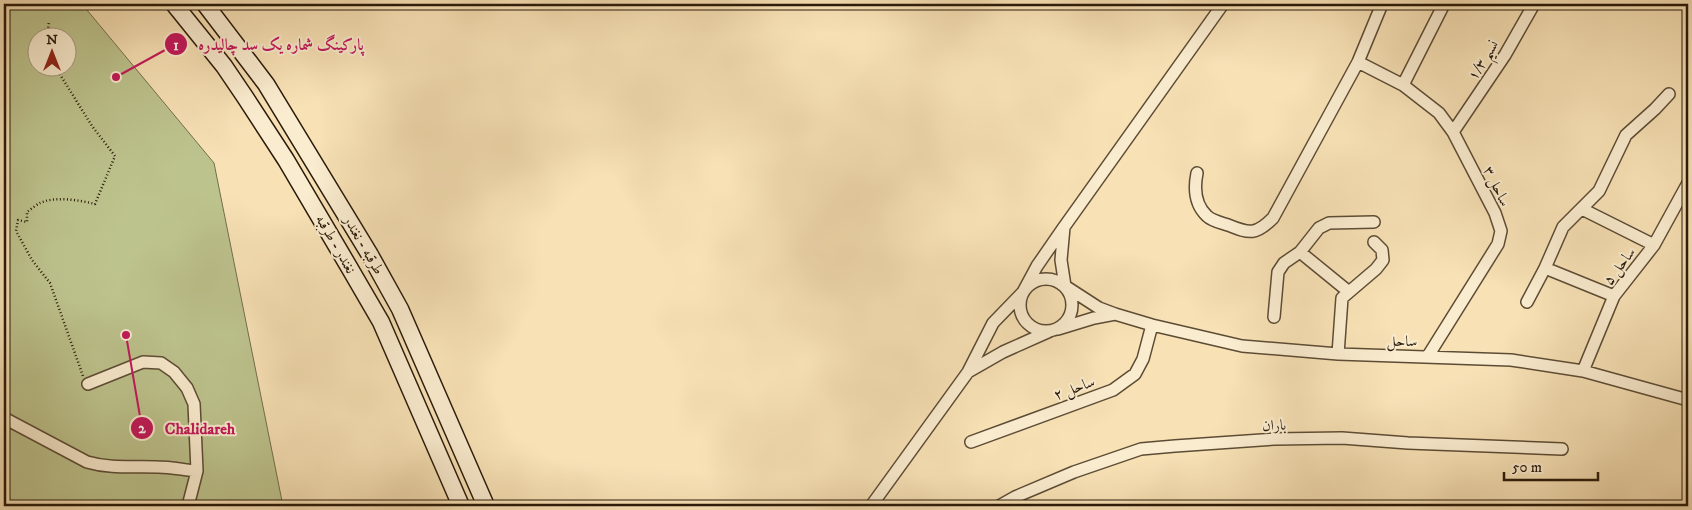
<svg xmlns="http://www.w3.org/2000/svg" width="1692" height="510" font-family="'IM FELL DW Pica',Amiri,serif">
<rect width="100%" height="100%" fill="#f7e1b5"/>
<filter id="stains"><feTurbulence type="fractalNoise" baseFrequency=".004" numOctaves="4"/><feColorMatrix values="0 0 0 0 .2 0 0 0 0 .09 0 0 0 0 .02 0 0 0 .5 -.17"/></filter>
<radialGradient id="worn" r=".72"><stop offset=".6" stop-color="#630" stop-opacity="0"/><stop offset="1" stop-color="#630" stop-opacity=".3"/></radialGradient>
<path fill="#bdc38d" stroke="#746e4c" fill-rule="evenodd" d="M 4,4 L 82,4 L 214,163 L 283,506 L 4,506 ZM 38,38 L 68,38 L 68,68 L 38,68 Z"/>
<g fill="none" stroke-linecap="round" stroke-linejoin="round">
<g stroke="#5d4c35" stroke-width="14">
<path id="street" d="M 1358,62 L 1403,85 L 1439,113 L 1453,132 L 1495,213 L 1501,231 L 1498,244 L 1428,356
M 1403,85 L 1444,4
M 1453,132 L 1505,55 L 1534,4
M 1197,173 C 1194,188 1194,204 1207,216 C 1212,221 1222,223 1228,225 C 1250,234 1256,235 1273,218 L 1358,62 L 1382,4
M 1582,209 L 1654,245
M 1064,227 L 1223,4
M 1300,252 L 1349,292
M 1545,268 L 1614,296
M1020 305a26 26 0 1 1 52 0a26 26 0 1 1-52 0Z
M 1527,302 L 1545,268 L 1563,227 L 1599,191 L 1626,135 L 1655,109 L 1669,94
M 1115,314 L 1152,325 L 1242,346 L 1338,354 L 1511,360 L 1583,371 L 1688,400
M 1274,317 L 1278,272 L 1284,263 L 1300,252 L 1319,228 L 1329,223 L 1374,222
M 1338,354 L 1342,298 L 1376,269 L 1383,260 L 1382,250 L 1374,242
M 1583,371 L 1614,296 L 1654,245 L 1688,183
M 968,372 L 1003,352 L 1050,331
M 88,384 L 143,362 L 161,363 L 174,372 L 187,388 L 194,404 L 197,471 L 188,506
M 4,418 L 87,462 C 111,469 133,466 158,467 C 171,467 184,470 197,471
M 971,442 L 1113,390 L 1135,374 L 1143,359 L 1152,325
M 871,506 L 968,372 L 993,323 L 1023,292 L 1037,266 L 1064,227 L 1061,260 L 1065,286 L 1099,308 L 1115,314 L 1094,318 L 1058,329
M 999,506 L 1015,497 L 1074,472 L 1141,449 L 1175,446 L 1275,439 L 1342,438 L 1408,443 L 1562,449"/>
</g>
<g stroke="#2a1a0a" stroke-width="19">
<path id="secondary" d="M 174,4 L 224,66 L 245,97 L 286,160 L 349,267 L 381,322 L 461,506
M 205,4 L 266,84 L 370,255 L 400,309 L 486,506"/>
</g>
<path stroke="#2a1a0a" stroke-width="2.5" stroke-dasharray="1 2.5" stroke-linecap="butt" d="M 47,38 L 49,21
M 56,68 L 92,126 L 115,156 L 95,204 C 79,200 55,196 40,203 C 36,205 31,209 27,212 L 27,222 L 18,220 L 16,231 L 32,260 L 50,283 L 83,376"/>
<use href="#street" stroke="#faeccf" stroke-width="11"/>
<use href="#secondary" stroke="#faeccf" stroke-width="16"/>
</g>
<g text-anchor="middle" stroke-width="4" stroke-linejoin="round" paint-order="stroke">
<g font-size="15" fill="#2a1a0a" stroke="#faeccf">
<text transform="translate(1483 60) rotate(-57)" y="5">نسیم ۱/۳</text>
<text transform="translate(1497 186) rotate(64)" y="5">ساحل ۳</text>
<text transform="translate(336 244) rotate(60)" y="5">نغندر - طرقبه</text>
<text transform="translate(364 245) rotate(60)" y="5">طرقبه - نغندر</text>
<text transform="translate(1619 266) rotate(-53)" y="5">ساحل ۵</text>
<text transform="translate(1402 341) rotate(1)" y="5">ساحل</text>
<text transform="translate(1074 388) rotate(-20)" y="5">ساحل ۲</text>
<text transform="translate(1274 425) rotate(-2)" y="5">باران</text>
</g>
</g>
<path fill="none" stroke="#c2185b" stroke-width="2" d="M116 77L176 44M126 335L142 428"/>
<g fill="#c2185b" stroke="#faeccf" stroke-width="2">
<circle cx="116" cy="77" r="5"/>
<circle cx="126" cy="335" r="5"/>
<circle cx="176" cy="44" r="12"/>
<circle cx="142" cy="428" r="12"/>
</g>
<g font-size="15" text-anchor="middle" font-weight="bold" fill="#fff">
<text x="176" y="50">1</text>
<text x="142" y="433">2</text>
</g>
<g font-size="16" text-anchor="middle" font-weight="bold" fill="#c2185b" stroke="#faeccf" stroke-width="4" stroke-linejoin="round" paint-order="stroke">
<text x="281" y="50">پارکینگ شماره یک سد چالیدره</text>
<text x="200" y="434">Chalidareh</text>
</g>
<rect width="1692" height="510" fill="none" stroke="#f7e1b5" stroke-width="20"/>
<rect x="5" y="5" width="1682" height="500" fill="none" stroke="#2a1a0a" stroke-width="2.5"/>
<rect x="10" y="10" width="1672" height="490" fill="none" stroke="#2a1a0a"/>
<g transform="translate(52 52)"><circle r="24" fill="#faeccf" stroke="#a79880"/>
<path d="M0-4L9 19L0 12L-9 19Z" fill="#8f2418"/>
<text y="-8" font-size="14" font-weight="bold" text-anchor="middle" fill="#2a1a0a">N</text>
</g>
<path d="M1504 472v8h94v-8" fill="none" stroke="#2a1a0a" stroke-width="2.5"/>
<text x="1512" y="472" font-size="15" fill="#2a1a0a" stroke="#faeccf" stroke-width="4" paint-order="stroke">50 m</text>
<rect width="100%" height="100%" filter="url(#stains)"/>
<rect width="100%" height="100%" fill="url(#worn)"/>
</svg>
